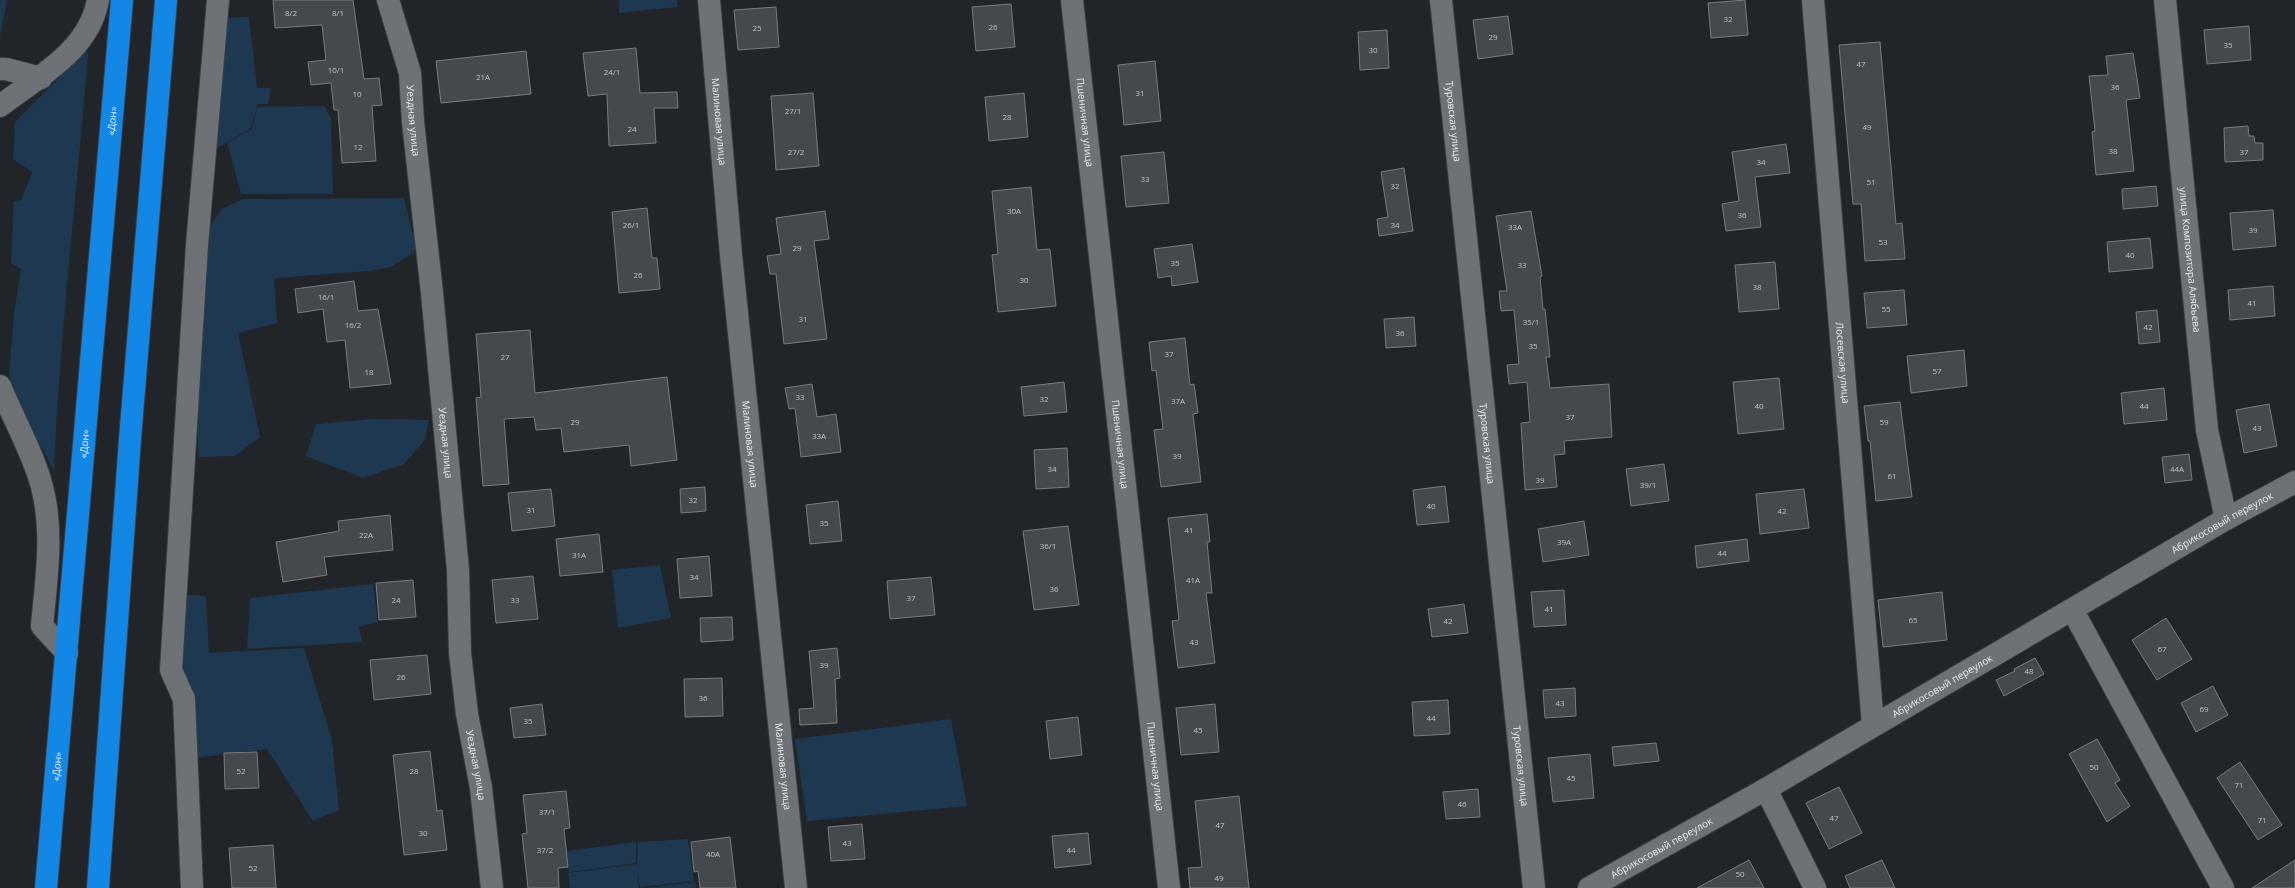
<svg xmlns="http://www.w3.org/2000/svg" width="2295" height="888" font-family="'Open Sans',sans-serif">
<rect width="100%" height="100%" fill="#212428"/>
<path fill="#1f3852" d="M 0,0 L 7,0 L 0,37 Z
M 619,0 L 677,0 L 678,7 L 619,13 Z
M 249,17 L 257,88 L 271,88 L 268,104 L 258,104 L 257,107 L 325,106 L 331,119 L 333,194 L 241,194 L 227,143 L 252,129 L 257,108 L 250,129 L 217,148 L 210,136 L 219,18 Z
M 86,51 L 88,54 C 77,193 60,331 54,470 L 31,429 L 9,376 L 14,314 L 21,269 L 11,263 L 14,201 L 21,200 L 32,172 L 13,159 L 15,122 Z
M 404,198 L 416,247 L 413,253 L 391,267 L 369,271 L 274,278 L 277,323 L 238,333 L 260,437 L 235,456 L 199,457 L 194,397 L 208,229 L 222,209 L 243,199 Z
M 372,419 L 429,420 L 425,440 L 404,464 L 363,478 L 306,456 L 316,424 Z
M 660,565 L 671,618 L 618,628 L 612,570 Z
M 373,584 L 378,622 L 359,627 L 362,642 L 247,649 L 250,598 Z
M 187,595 L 206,596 L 209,653 L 304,648 L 332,740 L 339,810 L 313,821 L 267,749 L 194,758 L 178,669 Z
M 951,719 L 967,806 L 807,821 L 795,739 Z
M 688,839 L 694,881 L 640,887 L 637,867 L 639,888 L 570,888 L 568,873 L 637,864 L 638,842 Z
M 636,842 L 636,863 L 569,872 L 567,851 Z
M 695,882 L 696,888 L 646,888 Z"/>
<path fill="#45494d" stroke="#787c80" d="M 273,0 L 353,0 L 364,79 L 379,78 L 382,105 L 372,106 L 376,161 L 342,163 L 338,110 L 334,110 L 331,83 L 311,85 L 308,62 L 326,60 L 322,25 L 275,28 Z
M 1745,0 L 1748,35 L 1711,38 L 1708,3 Z
M 1011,4 L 1015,47 L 976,51 L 972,7 Z
M 776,7 L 779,47 L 738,50 L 734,10 Z
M 1508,16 L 1513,54 L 1478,59 L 1473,20 Z
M 2249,26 L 2251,60 L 2207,64 L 2204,30 Z
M 1387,30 L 1389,68 L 1360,70 L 1358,32 Z
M 1880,42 L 1896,224 L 1902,223 L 1905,259 L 1865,261 L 1861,204 L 1853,204 L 1839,45 Z
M 636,48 L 640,93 L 677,92 L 678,108 L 654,108 L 656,143 L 609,146 L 607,94 L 588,96 L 583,53 Z
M 526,51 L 531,94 L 441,103 L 436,61 Z
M 2133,53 L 2140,98 L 2126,100 L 2134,171 L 2096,175 L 2092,132 L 2095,131 L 2089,76 L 2108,75 L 2106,56 Z
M 1155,61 L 1161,121 L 1124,125 L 1118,65 Z
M 813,93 L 819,166 L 776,170 L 771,96 Z
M 1024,93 L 1028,137 L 989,141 L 985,97 Z
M 2248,126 L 2249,136 L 2254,136 L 2255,143 L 2263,143 L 2263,160 L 2225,162 L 2224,128 Z
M 1786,144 L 1790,173 L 1755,177 L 1761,227 L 1726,231 L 1722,204 L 1739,201 L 1732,152 Z
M 1164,152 L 1169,203 L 1126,207 L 1121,156 Z
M 1404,168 L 1413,231 L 1379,236 L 1377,219 L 1388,217 L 1381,172 Z
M 2156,186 L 2158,206 L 2123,209 L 2122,189 Z
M 1031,187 L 1037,250 L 1050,249 L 1056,306 L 998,312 L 992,255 L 998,254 L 992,191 Z
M 647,208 L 652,258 L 657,258 L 660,289 L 619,293 L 612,212 Z
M 2273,210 L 2276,246 L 2233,250 L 2230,213 Z
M 825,211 L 829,239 L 814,241 L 827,339 L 784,344 L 776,274 L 770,274 L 767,256 L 781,254 L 776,218 Z
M 1531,211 L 1542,276 L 1540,277 L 1543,309 L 1545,309 L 1550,357 L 1546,357 L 1550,388 L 1609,384 L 1612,437 L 1564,441 L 1565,454 L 1554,455 L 1557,487 L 1525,490 L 1521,423 L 1530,422 L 1527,382 L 1509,384 L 1507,365 L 1519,364 L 1514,310 L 1501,311 L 1499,291 L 1507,291 L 1496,216 Z
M 2150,238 L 2153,268 L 2109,272 L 2107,242 Z
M 1192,244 L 1198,282 L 1172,286 L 1171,276 L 1158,278 L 1154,249 Z
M 1775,262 L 1779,309 L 1739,312 L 1735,265 Z
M 354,281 L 358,311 L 378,309 L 391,384 L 350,388 L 345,340 L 327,342 L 323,309 L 298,313 L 295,289 Z
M 2273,286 L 2275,316 L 2230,320 L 2228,290 Z
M 1904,290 L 1907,325 L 1867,328 L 1864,293 Z
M 2157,310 L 2160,342 L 2139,344 L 2136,312 Z
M 1414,317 L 1416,346 L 1386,348 L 1384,319 Z
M 530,330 L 535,393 L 667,377 L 677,460 L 631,466 L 629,445 L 564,452 L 561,428 L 536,430 L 534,417 L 504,419 L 509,484 L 483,486 L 476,398 L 481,397 L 476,334 Z
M 1185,338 L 1190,385 L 1194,384 L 1198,413 L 1193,414 L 1201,482 L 1161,487 L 1154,430 L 1163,429 L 1156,370 L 1152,371 L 1149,342 Z
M 1964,350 L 1967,386 L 1911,393 L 1907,356 Z
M 1779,378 L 1784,429 L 1738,434 L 1733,382 Z
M 1064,382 L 1067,412 L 1024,416 L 1021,387 Z
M 812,384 L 817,417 L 836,414 L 841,452 L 801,457 L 795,408 L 789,409 L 785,388 Z
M 2164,388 L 2167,420 L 2124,424 L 2121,393 Z
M 1900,402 L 1912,497 L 1876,501 L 1870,441 L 1868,441 L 1864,406 Z
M 2269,404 L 2277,446 L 2244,453 L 2236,410 Z
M 1067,448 L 1069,487 L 1036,489 L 1034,450 Z
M 2189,454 L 2192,480 L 2165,483 L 2162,457 Z
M 1664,464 L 1669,501 L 1631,506 L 1626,469 Z
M 1445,486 L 1449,522 L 1417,525 L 1413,490 Z
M 705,487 L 706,511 L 681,513 L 680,489 Z
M 551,489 L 555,526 L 512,531 L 508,493 Z
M 1804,489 L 1809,528 L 1760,534 L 1756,494 Z
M 838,501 L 842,541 L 810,544 L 806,505 Z
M 1207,514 L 1210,542 L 1207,542 L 1212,593 L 1206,593 L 1215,663 L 1178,668 L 1172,621 L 1179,620 L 1168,518 Z
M 390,515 L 393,550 L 324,557 L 327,575 L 283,582 L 276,542 L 339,531 L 338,521 Z
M 1584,521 L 1589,555 L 1543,562 L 1538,529 Z
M 1068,526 L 1079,605 L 1034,610 L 1023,531 Z
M 599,534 L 603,572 L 560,576 L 556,539 Z
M 1747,539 L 1749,561 L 1697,568 L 1695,546 Z
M 709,556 L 712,596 L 680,598 L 677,559 Z
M 533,576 L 538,619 L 496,623 L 492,580 Z
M 931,577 L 935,615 L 890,619 L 887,581 Z
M 413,580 L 416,617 L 379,620 L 376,583 Z
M 1564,590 L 1566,625 L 1534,627 L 1531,592 Z
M 1942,592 L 1947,640 L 1883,647 L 1878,600 Z
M 1464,604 L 1468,633 L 1432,637 L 1428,609 Z
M 732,617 L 733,640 L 701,642 L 700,618 Z
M 2166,618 L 2192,659 L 2157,680 L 2132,640 Z
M 837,648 L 840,678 L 835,679 L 837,723 L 800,725 L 799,709 L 814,708 L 809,651 Z
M 427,655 L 431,694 L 374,700 L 370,660 Z
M 2035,658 L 2044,674 L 2004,696 L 1996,680 L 2015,671 L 2014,669 Z
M 722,678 L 723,716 L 685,717 L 684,679 Z
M 2213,686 L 2228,715 L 2196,732 L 2181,703 Z
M 1575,688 L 1576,716 L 1545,718 L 1543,690 Z
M 1448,700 L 1450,734 L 1414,736 L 1412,702 Z
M 542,704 L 546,735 L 514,738 L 510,708 Z
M 1215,704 L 1219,752 L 1181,755 L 1176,708 Z
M 1078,717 L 1082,755 L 1050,759 L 1046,721 Z
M 2097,739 L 2120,780 L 2115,783 L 2130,806 L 2107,822 L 2069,754 Z
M 1656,743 L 1659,761 L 1614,766 L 1612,747 Z
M 430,751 L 437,811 L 442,810 L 447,850 L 404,855 L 393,755 Z
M 257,752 L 259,788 L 225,789 L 224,753 Z
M 1590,754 L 1594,798 L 1553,802 L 1548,758 Z
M 2240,762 L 2282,825 L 2258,840 L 2217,778 Z
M 1839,787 L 1862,833 L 1829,849 L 1806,803 Z
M 1478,789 L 1480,817 L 1446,819 L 1443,792 Z
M 566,791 L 570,828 L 564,829 L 568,867 L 558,868 L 559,888 L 528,888 L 522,834 L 527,833 L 523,795 Z
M 1239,796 L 1249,888 L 1190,888 L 1188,868 L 1202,867 L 1195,801 Z
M 862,824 L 865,859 L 831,861 L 828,827 Z
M 1088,833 L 1091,864 L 1055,868 L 1052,836 Z
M 730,837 L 736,888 L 700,888 L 698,871 L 694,872 L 691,842 Z
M 273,845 L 276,888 L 232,888 L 229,848 Z
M 1749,860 L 1764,888 L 1697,888 Z
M 1882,860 L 1895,888 L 1850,888 L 1845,876 Z
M 2295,860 L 2295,888 L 2252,888 Z"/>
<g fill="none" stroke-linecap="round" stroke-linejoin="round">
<g stroke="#3c3e41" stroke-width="24">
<g id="minor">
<path id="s1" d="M 388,0 L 410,73 L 413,122 L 432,293 L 458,570 L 460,653 L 467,714 L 481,788 L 492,888"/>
<path id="s2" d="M 709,0 L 731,255 L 796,888"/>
<path id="s3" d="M 1072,0 L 1169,888"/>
<path id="s4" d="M 1441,0 L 1534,888"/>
<path id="s5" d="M 1813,0 L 1873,725"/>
<path id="s6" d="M 2165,0 L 2207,430 L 2226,519"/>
<path d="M 0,69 L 6,69 L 41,78"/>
<path d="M 0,106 C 38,77 89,51 98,0"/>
<path d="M 0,386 C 13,418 34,455 42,487 C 54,532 46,581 42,626 L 67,653"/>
<path d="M 2073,611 L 2223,888"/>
<path d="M 1766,789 L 1815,888"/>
<path d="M 192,888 L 184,699 L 171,670 L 197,245 L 218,0"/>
<path id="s7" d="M 1589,888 L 1766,789 L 2226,519 L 2295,482"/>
</g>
</g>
<g stroke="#3c3e41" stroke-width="24">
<g id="highway">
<path id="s8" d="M 46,888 L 122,0"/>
<path d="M 98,888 L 130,439 L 166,0"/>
</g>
</g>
<use href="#minor" stroke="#6e7276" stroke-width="22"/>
<use href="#highway" stroke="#1287e6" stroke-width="22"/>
</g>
<g text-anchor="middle" stroke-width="4" stroke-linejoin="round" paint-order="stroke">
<g font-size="8" fill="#bfc2c5">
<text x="291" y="16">8/2</text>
<text x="338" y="16">8/1</text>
<text x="1728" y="22">32</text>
<text x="993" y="30">26</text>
<text x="757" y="31">25</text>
<text x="1493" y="40">29</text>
<text x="2228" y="48">35</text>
<text x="1373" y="53">30</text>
<text x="1861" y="67">47</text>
<text x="336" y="73">10/1</text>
<text x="612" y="75">24/1</text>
<text x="483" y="80">21А</text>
<text x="2115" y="90">36</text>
<text x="1140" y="96">31</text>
<text x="357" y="97">10</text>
<text x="793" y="114">27/1</text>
<text x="1007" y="120">28</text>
<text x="1867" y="130">49</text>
<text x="632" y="132">24</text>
<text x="358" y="150">12</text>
<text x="2113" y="154">38</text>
<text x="796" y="155">27/2</text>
<text x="2244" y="155">37</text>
<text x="1761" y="165">34</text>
<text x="1145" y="182">33</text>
<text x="1871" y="185">51</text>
<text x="1395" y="189">32</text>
<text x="1014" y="214">30А</text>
<text x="1742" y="218">36</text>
<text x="631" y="228">26/1</text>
<text x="1395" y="228">34</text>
<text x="1515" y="230">33А</text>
<text x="2253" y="233">39</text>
<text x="1883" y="245">53</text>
<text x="797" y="251">29</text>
<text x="2130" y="258">40</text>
<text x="1175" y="266">35</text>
<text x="1522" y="268">33</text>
<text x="638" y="278">26</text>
<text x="1024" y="283">30</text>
<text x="1757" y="290">38</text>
<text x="326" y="300">16/1</text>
<text x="2252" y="306">41</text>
<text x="1886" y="312">55</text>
<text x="803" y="322">31</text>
<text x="1531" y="325">35/1</text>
<text x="353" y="328">16/2</text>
<text x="2148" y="330">42</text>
<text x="1400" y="336">36</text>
<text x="1533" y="349">35</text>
<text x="1169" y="357">37</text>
<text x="505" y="360">27</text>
<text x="1937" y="374">57</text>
<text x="369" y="375">18</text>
<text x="800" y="400">33</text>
<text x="1044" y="402">32</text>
<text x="1178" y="404">37А</text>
<text x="1759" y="409">40</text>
<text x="2144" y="409">44</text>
<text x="1570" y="420">37</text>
<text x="575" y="425">29</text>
<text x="1884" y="425">59</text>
<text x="2257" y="431">43</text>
<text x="819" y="439">33А</text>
<text x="1177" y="459">39</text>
<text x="1052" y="472">34</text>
<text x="2177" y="472">44А</text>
<text x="1892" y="479">61</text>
<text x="1540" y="483">39</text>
<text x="1648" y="488">39/1</text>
<text x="693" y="503">32</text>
<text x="1431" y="509">40</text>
<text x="531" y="513">31</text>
<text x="1782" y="514">42</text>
<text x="824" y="526">35</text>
<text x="1189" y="533">41</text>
<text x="366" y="538">22А</text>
<text x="1564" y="545">39А</text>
<text x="1048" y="549">36/1</text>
<text x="1722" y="556">44</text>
<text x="579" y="558">31А</text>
<text x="694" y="580">34</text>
<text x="1193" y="583">41А</text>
<text x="1054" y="592">36</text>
<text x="911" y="601">37</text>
<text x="396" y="603">24</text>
<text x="515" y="603">33</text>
<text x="1549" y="612">41</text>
<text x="1913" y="623">65</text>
<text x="1448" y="624">42</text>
<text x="1194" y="645">43</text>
<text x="2162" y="652">67</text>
<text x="824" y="668">39</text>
<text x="2029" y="674">48</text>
<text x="401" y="680">26</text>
<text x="703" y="701">36</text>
<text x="1560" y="706">43</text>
<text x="2204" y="712">69</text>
<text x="1431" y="721">44</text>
<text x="528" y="724">35</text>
<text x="1198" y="733">45</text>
<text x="2094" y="770">50</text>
<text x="241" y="774">52</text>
<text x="414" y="774">28</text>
<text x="1571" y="781">45</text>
<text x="2239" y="788">71</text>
<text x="1462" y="807">46</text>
<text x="547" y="815">37/1</text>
<text x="1834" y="821">47</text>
<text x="2262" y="823">71</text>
<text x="1220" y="828">47</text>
<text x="423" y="836">30</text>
<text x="847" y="846">43</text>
<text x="545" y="853">37/2</text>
<text x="1071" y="853">44</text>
<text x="713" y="857">40А</text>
<text x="253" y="871">52</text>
<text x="1740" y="877">50</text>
<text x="1219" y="881">49</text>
</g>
<g font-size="10" fill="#e8ebed" stroke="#0c0d0f">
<text dy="4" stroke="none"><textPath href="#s8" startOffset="770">«Дон»</textPath></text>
<text dy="4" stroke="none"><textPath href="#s1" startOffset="124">Уездная улица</textPath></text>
<text dy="4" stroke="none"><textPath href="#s2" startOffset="122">Малиновая улица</textPath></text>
<text dy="4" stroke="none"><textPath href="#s3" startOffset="123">Пшеничная улица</textPath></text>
<text dy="4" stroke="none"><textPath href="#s4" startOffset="122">Туровская улица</textPath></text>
<text dy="4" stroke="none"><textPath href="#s6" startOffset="261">улица Композитора Алябьева</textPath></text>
<text dy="4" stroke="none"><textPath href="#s5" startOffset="364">Лосевская улица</textPath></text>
<text dy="4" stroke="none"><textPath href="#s1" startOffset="448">Уездная улица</textPath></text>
<text dy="4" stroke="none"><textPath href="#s8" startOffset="446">«Дон»</textPath></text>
<text dy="4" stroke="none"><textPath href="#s2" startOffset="446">Малиновая улица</textPath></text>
<text dy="4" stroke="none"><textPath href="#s3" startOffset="447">Пшеничная улица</textPath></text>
<text dy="4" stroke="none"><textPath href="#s4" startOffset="446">Туровская улица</textPath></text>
<text dy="4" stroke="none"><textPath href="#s7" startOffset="731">Абрикосовый переулок</textPath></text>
<text dy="4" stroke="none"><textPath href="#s7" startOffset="407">Абрикосовый переулок</textPath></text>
<text dy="4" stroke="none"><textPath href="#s1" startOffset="772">Уездная улица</textPath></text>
<text dy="4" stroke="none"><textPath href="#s3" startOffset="771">Пшеничная улица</textPath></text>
<text dy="4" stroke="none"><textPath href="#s4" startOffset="770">Туровская улица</textPath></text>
<text dy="4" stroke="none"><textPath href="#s8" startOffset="122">«Дон»</textPath></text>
<text dy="4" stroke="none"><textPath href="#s2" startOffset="770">Малиновая улица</textPath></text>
<text dy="4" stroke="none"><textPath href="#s7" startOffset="83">Абрикосовый переулок</textPath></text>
</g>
</g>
</svg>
